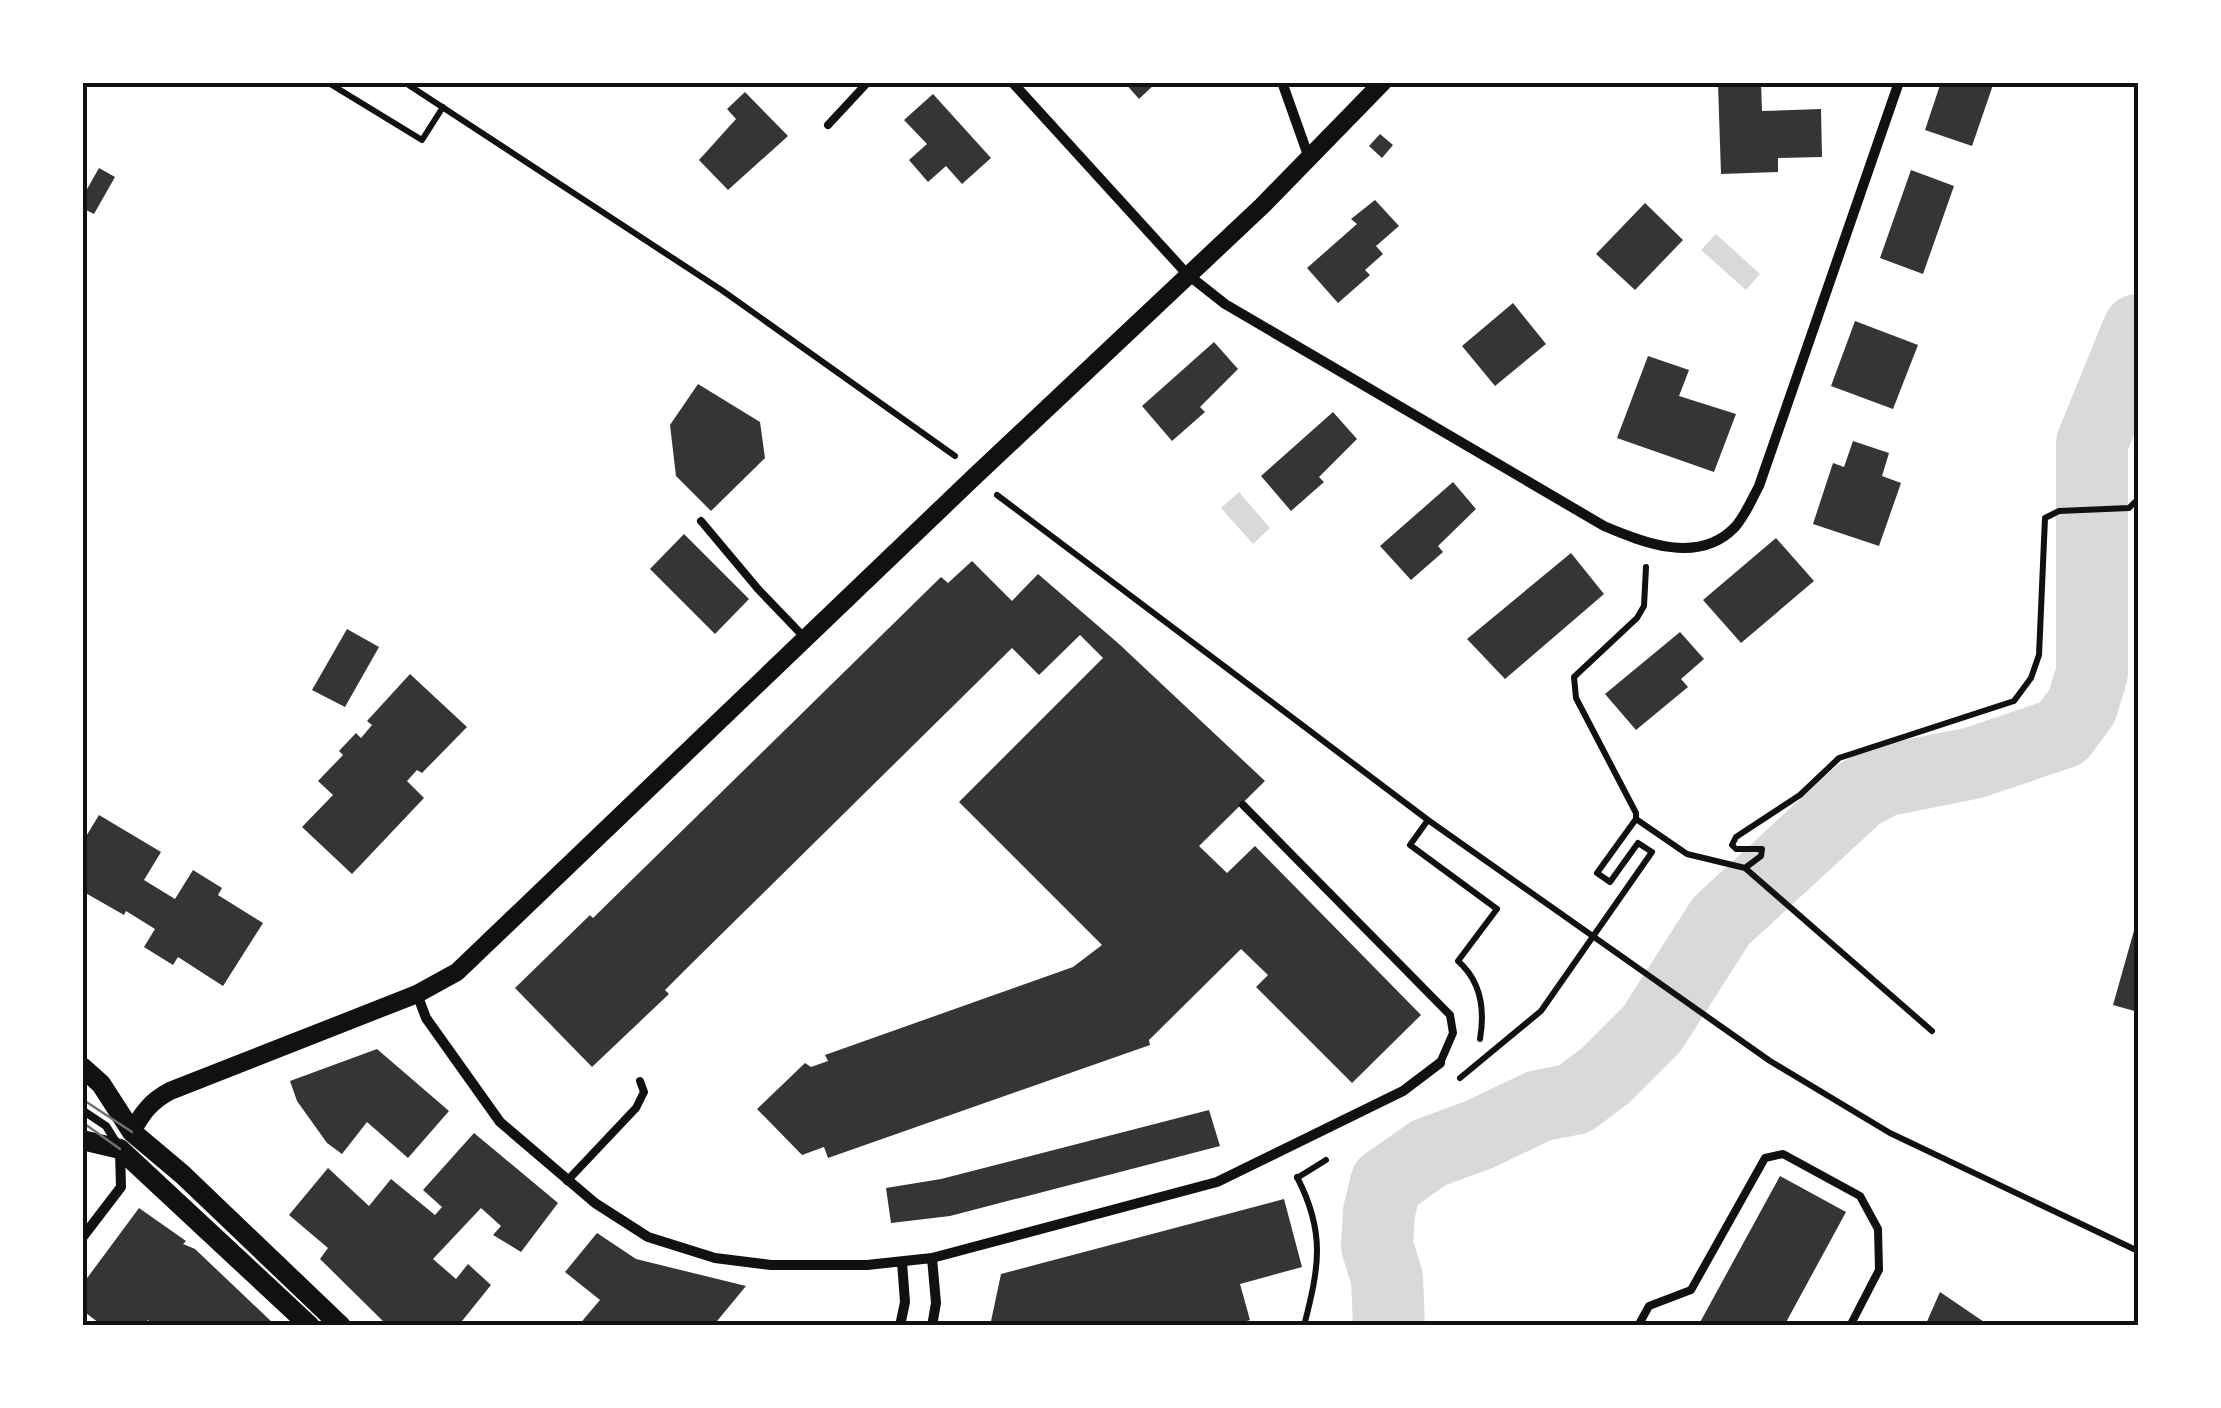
<svg xmlns="http://www.w3.org/2000/svg" width="2221" height="1408" font-family="'Space Grotesk',sans-serif">
<rect width="100%" height="100%" fill="#fff"/>
<path fill="#d9d9d9" d="M 1716,234 L 1760,274 L 1746,290 L 1701,250 Z
M 1239,492 L 1270,528 L 1253,544 L 1221,508 Z"/>
<g fill="none" stroke-linecap="round" stroke-linejoin="round">
<path stroke="#d9d9d9" stroke-width="72" d="M 1389,1326 L 1387,1278 L 1377,1246 L 1379,1212 L 1386,1183 L 1429,1153 L 1478,1135 L 1539,1106 L 1574,1099 L 1605,1076 L 1652,1029 L 1721,921 L 1859,794 L 1883,781 L 1973,763 L 2062,733 L 2082,706 L 2092,673 L 2092,443 L 2138,330"/>
</g>
<path fill="#353535" d="M 1124,82 L 1157,82 L 1139,99 Z
M 1941,82 L 1994,82 L 1972,146 L 1925,130 Z
M 1761,83 L 1762,111 L 1821,109 L 1822,157 L 1778,158 L 1778,172 L 1721,174 L 1718,84 Z
M 745,92 L 788,136 L 728,190 L 699,160 L 736,119 L 727,109 Z
M 933,94 L 991,158 L 962,184 L 946,166 L 928,182 L 909,160 L 927,144 L 904,120 Z
M 1380,134 L 1393,145 L 1382,158 L 1369,146 Z
M 99,168 L 115,177 L 94,214 L 82,208 L 82,198 Z
M 1911,170 L 1954,186 L 1923,274 L 1880,258 Z
M 1375,200 L 1399,226 L 1376,246 L 1383,254 L 1365,270 L 1370,275 L 1338,303 L 1307,268 L 1357,224 L 1351,219 Z
M 1645,203 L 1683,240 L 1635,290 L 1596,254 Z
M 1513,303 L 1546,344 L 1495,386 L 1462,346 Z
M 1855,321 L 1918,345 L 1893,409 L 1831,386 Z
M 1214,342 L 1238,369 L 1200,407 L 1205,412 L 1172,441 L 1142,406 Z
M 1648,356 L 1689,370 L 1679,396 L 1736,414 L 1714,472 L 1617,438 Z
M 698,384 L 760,422 L 765,458 L 711,511 L 676,476 L 670,425 Z
M 1333,412 L 1357,439 L 1319,477 L 1324,482 L 1291,511 L 1261,476 Z
M 1853,441 L 1889,453 L 1882,476 L 1901,483 L 1879,546 L 1813,524 L 1833,463 L 1844,467 Z
M 1453,482 L 1476,509 L 1438,546 L 1443,552 L 1411,580 L 1380,546 Z
M 684,534 L 749,599 L 715,634 L 650,569 Z
M 1776,538 L 1814,581 L 1741,643 L 1703,600 Z
M 1571,553 L 1604,594 L 1505,679 L 1467,639 Z
M 972,561 L 1012,601 L 1038,574 L 1119,644 L 1265,781 L 1199,846 L 1227,873 L 1255,846 L 1421,1015 L 1352,1083 L 1256,987 L 1268,975 L 1241,949 L 1149,1040 L 1150,1045 L 828,1158 L 824,1147 L 802,1155 L 757,1109 L 805,1063 L 811,1067 L 828,1061 L 825,1055 L 1073,967 L 1102,945 L 959,802 L 1103,658 L 1080,635 L 1039,675 L 1012,648 L 689,966 L 665,990 L 669,994 L 592,1067 L 515,988 L 590,915 L 593,918 L 941,577 L 948,583 Z
M 347,629 L 379,647 L 345,707 L 312,690 Z
M 1680,632 L 1704,659 L 1681,679 L 1688,687 L 1636,730 L 1605,694 Z
M 410,674 L 467,727 L 422,773 L 417,770 L 407,781 L 424,798 L 352,874 L 302,827 L 333,795 L 318,781 L 343,755 L 339,751 L 356,733 L 361,738 L 372,725 L 367,721 Z
M 99,815 L 161,852 L 144,880 L 175,899 L 193,870 L 222,888 L 218,895 L 263,923 L 223,986 L 178,957 L 173,965 L 144,947 L 155,929 L 126,911 L 124,915 L 82,891 L 82,843 Z
M 2137,920 L 2138,920 L 2138,1012 L 2113,1005 Z
M 377,1049 L 449,1111 L 408,1158 L 367,1122 L 342,1154 L 327,1143 L 297,1101 L 290,1081 Z
M 1209,1110 L 1220,1146 L 950,1216 L 891,1223 L 886,1188 L 941,1179 Z
M 474,1133 L 558,1203 L 521,1252 L 493,1235 L 501,1226 L 481,1208 L 433,1259 L 456,1279 L 468,1264 L 491,1285 L 458,1326 L 388,1326 L 320,1259 L 328,1248 L 289,1215 L 328,1168 L 369,1206 L 391,1179 L 435,1215 L 442,1207 L 423,1190 Z
M 1780,1176 L 1846,1212 L 1784,1326 L 1698,1326 Z
M 1284,1199 L 1302,1267 L 1240,1284 L 1250,1320 L 1231,1326 L 990,1326 L 1001,1274 Z
M 139,1208 L 186,1241 L 183,1244 L 195,1249 L 276,1326 L 155,1326 L 148,1320 L 144,1326 L 103,1326 L 82,1310 L 82,1285 Z
M 597,1233 L 636,1259 L 746,1286 L 713,1326 L 578,1326 L 600,1300 L 565,1272 Z
M 1940,1292 L 1990,1326 L 1925,1326 Z"/>
<g fill="none" stroke-linecap="round" stroke-linejoin="round">
<path stroke="#111" stroke-width="6" d="M 327,82 L 422,140 L 443,107
M 404,82 L 723,291 L 955,456
M 2138,427 L 2138,475
M 997,495 L 1428,820 L 1770,1061 L 1890,1133 L 2138,1251
M 1636,819 L 1687,854 L 1745,868 L 1932,1031
M 1428,820 L 1410,845 L 1497,909 L 1458,961 C 1482,982 1485,1010 1480,1039
M 1745,868 L 1761,856 L 1762,849 L 1736,849 L 1732,845 L 1736,837 L 1800,795 L 1839,758 L 2014,701 L 2031,678 L 2039,655 L 2045,518 L 2059,511 L 2129,508 L 2138,499
M 1460,1078 L 1541,1011 L 1652,852 L 1638,843 L 1610,882 L 1597,873 L 1636,819 L 1636,813 L 1576,698 L 1574,677 L 1637,618 L 1644,606 L 1646,567
M 1297,1177 C 1326,1233 1319,1267 1304,1326
M 1297,1178 L 1326,1160"/>
<path stroke="#111" stroke-width="8" d="M 828,125 L 868,82
M 701,521 L 758,589 L 805,638
M 1243,805 L 1450,1015 L 1453,1033 L 1440,1063
M 82,1110 L 106,1126 L 118,1145
M 567,1181 L 636,1108 L 644,1092 L 640,1081
M 1638,1326 L 1649,1306 L 1691,1290 L 1765,1158 L 1783,1154 L 1860,1196 L 1878,1229 L 1879,1270 L 1850,1326"/>
<path stroke="#111" stroke-width="10" d="M 1012,82 L 1187,274 L 1225,304 L 1604,526 C 1644,543 1699,565 1735,527 C 1745,516 1752,499 1759,486 L 1899,82
M 1282,82 L 1309,158
M 417,994 L 426,1018 L 500,1122 L 595,1203 L 648,1237 L 715,1258 L 771,1265 L 867,1265 L 932,1258 L 1217,1182 L 1403,1091 L 1440,1063
M 82,1238 L 121,1187 L 120,1152
M 900,1326 L 905,1302 L 902,1262
M 932,1326 L 936,1303 L 932,1258"/>
<path stroke="#111" stroke-width="18" d="M 132,1132 C 142,1113 151,1101 170,1091 L 417,994 L 457,972 L 973,478 L 1262,206 L 1383,82"/>
<path stroke="#111" stroke-width="20" d="M 82,1067 L 101,1084 L 132,1132 L 182,1174 L 341,1326
M 82,1140 L 120,1149 L 310,1326"/>
<path stroke="#707070" stroke-width="2.5" d="M 82,1099 L 132,1132
M 82,1122 L 120,1149"/>
</g>
<rect width="2221" height="1408" fill="none" stroke="#ffffff" stroke-width="170"/>
<rect x="85" y="85" width="2051" height="1238" fill="none" stroke="#111" stroke-width="4"/>
</svg>
